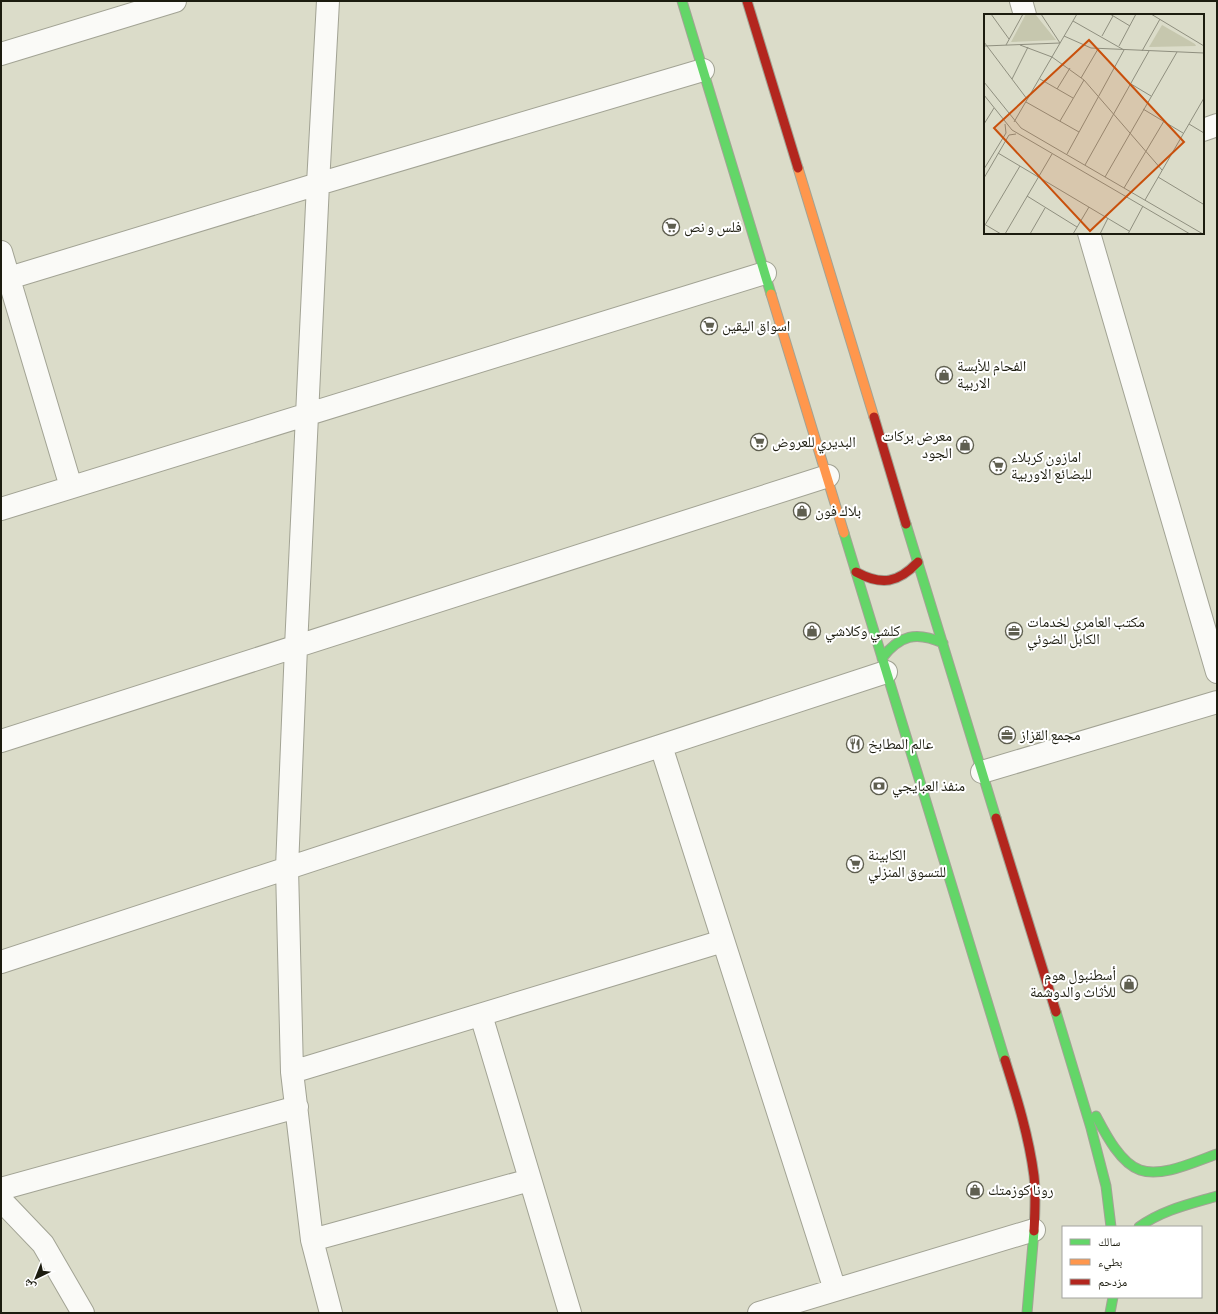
<svg xmlns="http://www.w3.org/2000/svg" width="1218" height="1314" font-family="'Alegreya Sans','Noto Naskh Arabic',sans-serif">
<rect width="100%" height="100%" fill="#dbdcc9"/>
<g fill="none" stroke-linecap="round" stroke-linejoin="round">
<g stroke="#a2a394" stroke-width="24">
<path id="street" d="M 328,1 L 318,184 L 296,647 L 287,868 L 292,1072 L 312,1240 L 331,1313
M 1021,1 L 1025,15
M 1,54 L 175,1
M 1203,130 L 1217,125
M 1089,233 L 1217,672
M 1,252 L 71,487
M 9,278 L 318,184 L 703,70
M 1,509 L 765,273
M 1,741 L 828,476
M 661,746 L 835,1290
M 982,772 L 1217,702
M 1,962 L 886,672
M 481,1015 L 570,1313
M 292,1072 L 723,941
M 1,1189 L 297,1107
M 1,1200 L 43,1244 L 83,1313
M 312,1240 L 530,1180
M 759,1313 L 1034,1230"/>
</g>
<g stroke="#a2a394" stroke-width="11">
<path id="fast" d="M 682,1 L 771,294
M 906,524 L 996,818
M 844,533 L 1005,1060
M 882,658 C 900,635 916,631 943,643
M 1056,1012 L 1091,1128 L 1106,1186 L 1111,1227
M 1096,1116 C 1105,1133 1120,1163 1140,1170 C 1162,1178 1196,1161 1217,1154
M 1139,1227 C 1162,1210 1190,1204 1217,1196
M 1027,1313 L 1034,1231
M 1110,1313 L 1113,1297"/>
</g>
<g stroke="#a2a394" stroke-width="11">
<path id="slow" d="M 798,168 L 874,417
M 771,294 L 844,533"/>
</g>
<g stroke="#a2a394" stroke-width="11">
<path id="jam" d="M 747,1 L 798,168
M 874,417 L 906,524
M 856,572 C 882,586 898,583 918,562
M 996,818 L 1056,1012
M 1005,1060 C 1017,1098 1029,1137 1034,1176 C 1036,1194 1035,1213 1034,1231"/>
</g>
<use href="#street" stroke="#fafaf7" stroke-width="22"/>
<use href="#fast" stroke="#63d668" stroke-width="9"/>
<use href="#slow" stroke="#ff974d" stroke-width="9"/>
<use href="#jam" stroke="#b3261e" stroke-width="9"/>
</g>
<defs>
<g id="supermarket-ring" transform="scale(0.9)"><circle r="9.5" fill="#fff" stroke="#5f5f50" stroke-width="1.5"/><path d="M-6-5.5h2.5l.6 2H6L4.5 2H-2.5L-4.4-4H-6ZM-1.5 3.2a1.3 1.3 0 1 0 .1 0ZM3 3.2a1.3 1.3 0 1 0 .1 0Z" fill="#5f5f50"/></g>
<g id="shop-ring" transform="scale(0.9)"><circle r="9.5" fill="#fff" stroke="#5f5f50" stroke-width="1.5"/><path d="M-5-2.5h2.3a2.7 3.5 0 0 1 5.4 0H5L5.5 6h-11ZM-1.5-2.5h3a1.5 2.3 0 0 0-3 0Z" fill="#5f5f50"/></g>
<g id="office-ring" transform="scale(0.9)"><circle r="9.5" fill="#fff" stroke="#5f5f50" stroke-width="1.5"/><path d="M-6-3h4V-5.5h4V-3h4V5H-6ZM-1-4.5V-3h2v-1.5ZM-6 0V1H6V0Z" fill="#5f5f50"/></g>
<g id="restaurant-ring" transform="scale(0.9)"><circle r="9.5" fill="#fff" stroke="#5f5f50" stroke-width="1.5"/><path d="M-5-6h1v4h1v-4h1v4h1v-4h1v5L-1.5 .5V6h-2V.5L-5-1ZM5-6V6H3V1.5H1.5Q1.5-4 5-6Z" fill="#5f5f50"/></g>
<g id="bank-ring" transform="scale(0.9)"><circle r="9.5" fill="#fff" stroke="#5f5f50" stroke-width="1.5"/><path d="M-6-4H6V4H-6ZM0-2.3a2.3 2.3 0 1 0 0 4.6a2.3 2.3 0 1 0 0-4.6Z" fill="#5f5f50"/></g>
</defs>
<g fill-rule="evenodd">
<use href="#supermarket-ring" x="671" y="227"/>
<use href="#supermarket-ring" x="709" y="326"/>
<use href="#shop-ring" x="944" y="375"/>
<use href="#supermarket-ring" x="759" y="442"/>
<use href="#shop-ring" x="965" y="445"/>
<use href="#supermarket-ring" x="998" y="466"/>
<use href="#shop-ring" x="802" y="511"/>
<use href="#shop-ring" x="812" y="631"/>
<use href="#office-ring" x="1014" y="631"/>
<use href="#office-ring" x="1007" y="735"/>
<use href="#restaurant-ring" x="855" y="744"/>
<use href="#bank-ring" x="879" y="786"/>
<use href="#supermarket-ring" x="855" y="864"/>
<use href="#shop-ring" x="1129" y="984"/>
<use href="#shop-ring" x="975" y="1190"/>
</g>
<g text-anchor="middle" stroke-width="4" stroke-linejoin="round" paint-order="stroke">
<g font-size="15" fill="#1c1c0f" stroke="#fff" text-anchor="start">
<text x="684" y="232">فلس و نص</text>
<text x="722" y="331">اسواق اليقين</text>
<text x="957" y="371">الفحام للأبسة<tspan x="957" dy="17">الاربية</tspan></text>
<text x="952" y="441" text-anchor="end">معرض بركات<tspan x="952" dy="17">الجود</tspan></text>
<text x="772" y="447">البديري للعروض</text>
<text x="1011" y="462">امازون كربلاء<tspan x="1011" dy="17">للبضائع الاوربية</tspan></text>
<text x="815" y="516">بلاك فون</text>
<text x="1027" y="627">مكتب العامري لخدمات<tspan x="1027" dy="17">الكابل الضوئي</tspan></text>
<text x="825" y="636">كلشي وكلاشي</text>
<text x="1020" y="740">مجمع القزاز</text>
<text x="868" y="749">عالم المطابخ</text>
<text x="892" y="791">منفذ العبايجي</text>
<text x="868" y="860">الكابينة<tspan x="868" dy="17">للتسوق المنزلي</tspan></text>
<text x="1116" y="980" text-anchor="end">أسطنبول هوم<tspan x="1116" dy="17">للأثاث والدوشمة</tspan></text>
<text x="988" y="1195">رونا كوزمتك</text>
</g>
</g>
<g transform="translate(984 14)">
<rect width="220" height="220" fill="#dbdcc9"/>
<path d="M 178,11 L 211,30 L 212,32 L 165,33 Z" fill="#c6c7ae"/>
<path d="M 42,0 L 51,0 L 72,26 L 27,28 Z" fill="#c6c7ae"/>
<path fill="none" stroke="#8f8f7f" stroke-width="1" d="M 7,0 L 25,25M 57,0 L 76,29M 126,0 L 146,12M 167,0 L 220,32M 80,22 L 107,34 L 220,39M 118,22 L 129,2M 0,28 L 43,85M 22,31 L 39,0M 36,31 L 68,43 L 100,66 L 178,156M 0,32 L 76,29M 135,32 L 152,0M 158,37 L 176,5M 97,64 L 114,35M 28,65 L 44,33M 56,65 L 89,84M 0,68 L 37,114 L 219,220M 147,70 L 167,82M 73,75 L 86,54M 0,81 L 28,116 L 206,220M 42,88 L 95,118M 159,95 L 199,119M 76,107 L 100,66M 30,108 L 93,0M 0,110 L 10,94M 205,110 L 220,119M 14,139 L 145,217M 83,140 L 140,36 L 89,7M 101,151 L 165,37M 0,155 L 22,119 L 21,110M 121,163 L 193,38M 174,163 L 219,190 L 220,188M 0,164 L 25,121 L 32,120M 140,174 L 180,107M 43,182 L 93,213M 161,186 L 220,84M 0,210 L 17,220M 1,211 L 36,152M 21,220 L 68,140M 46,220 L 61,194M 89,220 L 105,193M 116,220 L 124,204M 144,220 L 159,192"/>
<path fill="#c9500c" fill-opacity="0.15" stroke="#c9500c" stroke-width="2" d="M 105,26 L 200,128 L 106,217 L 10,114 Z"/>
<rect width="220" height="220" fill="none" stroke="#1c1c0f" stroke-width="2"/>
</g>
<rect width="1218" height="1314" fill="none" stroke="#1c1c0f" stroke-width="4"/>
<rect x="1062" y="1226" width="140" height="72" fill="#ffffff" stroke="#a4a49f"/>
<rect x="1070" y="1239" width="20" height="6" fill="#63d668" stroke="#a4a49f"/>
<text x="1098" y="1246" font-size="12" fill="#1c1c0f">سالك</text>
<rect x="1070" y="1259" width="20" height="6" fill="#ff974d" stroke="#a4a49f"/>
<text x="1098" y="1266" font-size="12" fill="#1c1c0f">بطيء</text>
<rect x="1070" y="1279" width="20" height="6" fill="#b3261e" stroke="#a4a49f"/>
<text x="1098" y="1286" font-size="12" fill="#1c1c0f">مزدحم</text>
<g transform="translate(36 1278) rotate(223)" stroke="#ffffff" stroke-width="3" paint-order="stroke">
<path d="M0-3L7 15L0 10L-7 15Z" fill="#1c1c0f"/>
<text y="-6" font-size="11" font-weight="bold" text-anchor="middle" fill="#1c1c0f">ش</text>
</g>
</svg>
